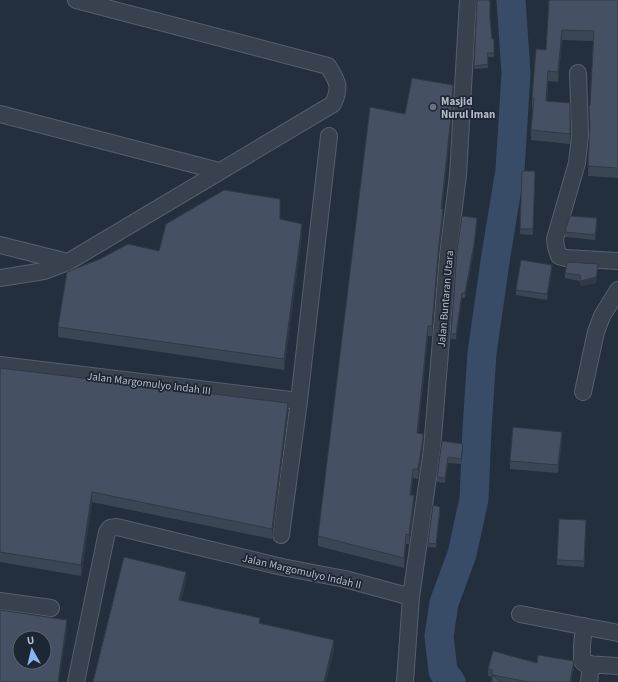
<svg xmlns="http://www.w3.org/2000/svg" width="618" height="682" font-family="'Source Sans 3',sans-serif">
<rect width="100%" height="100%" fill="#242f3e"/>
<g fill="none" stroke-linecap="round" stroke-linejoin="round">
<path stroke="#394c67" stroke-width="29" d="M 451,682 L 443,671 L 439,636 L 444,603 L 462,554 L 474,499 L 477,429 L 482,353 L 496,255 L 510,170 L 516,73 L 511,0"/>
<g stroke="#565f6c" stroke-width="18">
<path id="minor" d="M 578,73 L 580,136 L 577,163 L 555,239 L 556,247 L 559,256 L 566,258 L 618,261
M 0,114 L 219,171
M 0,245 L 68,262
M 0,278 L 44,271 L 68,262 L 333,104 C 341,87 338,82 328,66 L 76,0
M 0,365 L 299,401 L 329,136
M 583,392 L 596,332 L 602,316 L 618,290
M 281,535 L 299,401
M 0,601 L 51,608
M 520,614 L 618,633
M 584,626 L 582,645 L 582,661 L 585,664 L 618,666
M 76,682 L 107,532 L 110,528 L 117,527 L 282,567 L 345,579 L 411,597
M 405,682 L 411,597 L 432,449 L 448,255 L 458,175 L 468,0
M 589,682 L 591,664"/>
</g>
<use href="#minor" stroke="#38414e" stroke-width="16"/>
</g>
<path fill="#3b4654" d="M 477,0 L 490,19 L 492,39 L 494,39 L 494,57 L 487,57 L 488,68 L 474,69 Z
M 549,0 L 618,0 L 618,178 L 588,176 L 593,41 L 562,40 L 558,82 L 548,81 L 547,101 L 570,103 L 570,144 L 531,140 L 531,130 L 533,108 L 532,108 L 532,98 L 546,50 Z
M 453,95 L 451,127 L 442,209 L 443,219 L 439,254 L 432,336 L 428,336 L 418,434 L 423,444 L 423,448 L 418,479 L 413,478 L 411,495 L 414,505 L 409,544 L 406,544 L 404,568 L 318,546 L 318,536 L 405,114 Z
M 522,171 L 535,171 L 533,235 L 520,234 Z
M 280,219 L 302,234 L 284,370 L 58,337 L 58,327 L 159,251 Z
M 477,223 L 474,249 L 465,298 L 462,298 L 456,339 L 451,339 L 451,334 Z
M 597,224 L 595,240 L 565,237 L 565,232 Z
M 598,269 L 596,283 L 581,286 L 580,281 L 565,278 L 565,273 Z
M 552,270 L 547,300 L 516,295 L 516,290 Z
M 0,368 L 288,413 L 272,539 L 92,502 L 81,576 L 0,562 Z
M 562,440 L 558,473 L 510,469 L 510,461 Z
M 442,441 L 463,449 L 461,464 L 448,463 L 445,483 L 437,482 L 437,477 Z
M 440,511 L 436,548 L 428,547 L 428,543 Z
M 586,526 L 584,567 L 557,565 L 557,560 Z
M 537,663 L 574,668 L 571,682 L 492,682 L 492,677 L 488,676 L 488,669 Z"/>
<path fill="#303945" d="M 562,30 L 562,40 L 558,82 L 558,72 Z
M 548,71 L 548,81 L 546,111 L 546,101 Z
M 453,85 L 451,127 L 441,219 L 441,209 Z
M 443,209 L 443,219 L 439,254 L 432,336 L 432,326 L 439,244 Z
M 477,218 L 474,249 L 465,298 L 465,293 Z
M 302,224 L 302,234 L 284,370 L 284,359 Z
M 598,264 L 598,269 L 596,283 L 581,286 L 581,281 Z
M 552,265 L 552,270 L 547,300 L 547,294 Z
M 462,293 L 462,298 L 456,339 L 456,334 Z
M 428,326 L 428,336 L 417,443 L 417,433 Z
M 288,403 L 288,413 L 272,539 L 272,529 Z
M 562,432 L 562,440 L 558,473 L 558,465 Z
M 423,434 L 423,448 L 418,479 L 418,469 Z
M 463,444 L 463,449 L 461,464 L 461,459 Z
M 448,457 L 448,463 L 445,483 L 445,478 Z
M 413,469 L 413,478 L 410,504 L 410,495 Z
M 92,492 L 92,502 L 81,576 L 81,565 Z
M 414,495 L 414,505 L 409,544 L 409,535 Z
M 440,507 L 440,511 L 436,548 L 436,544 Z
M 406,534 L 406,544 L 404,568 L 404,558 Z
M 186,572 L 186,582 L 179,610 L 179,600 Z
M 67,620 L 67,630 L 59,682 L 58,682 Z
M 334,640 L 334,650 L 326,682 L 324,682 Z
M 574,661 L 574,668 L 571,682 L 570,682 Z"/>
<path fill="#455162" stroke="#303945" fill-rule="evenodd" d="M 477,0 L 490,0 L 490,19 L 492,39 L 494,39 L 494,53 L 487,53 L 488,64 L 474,66 Z
M 549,0 L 618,0 L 618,168 L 588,166 L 590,126 L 589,105 L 590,105 L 594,31 L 562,30 L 558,72 L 548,71 L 546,101 L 570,103 L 570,134 L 531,130 L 534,98 L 532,98 L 536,49 L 546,50 Z
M 412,78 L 453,85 L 451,117 L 441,209 L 443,209 L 439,244 L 432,326 L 428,326 L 417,433 L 423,434 L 423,438 L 418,469 L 413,469 L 410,495 L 414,495 L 409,535 L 406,534 L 404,558 L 318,536 L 370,107 L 405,114 Z
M 522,171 L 535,171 L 533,229 L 520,229 Z
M 224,190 L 280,199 L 280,219 L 302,224 L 284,359 L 58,327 L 67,272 L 100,259 L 128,244 L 159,251 L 166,224 Z
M 462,216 L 477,218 L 474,244 L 465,293 L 462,293 L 456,334 L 451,334 L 457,251 Z
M 570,216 L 597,218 L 595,235 L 565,232 Z
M 521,260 L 552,265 L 547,294 L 516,290 Z
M 567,262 L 598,264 L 596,277 L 581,281 L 580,275 L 565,273 Z
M 0,368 L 288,403 L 272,529 L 92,492 L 81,565 L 0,552 Z
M 513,427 L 562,432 L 558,465 L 510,461 Z
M 442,441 L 463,444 L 461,459 L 448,457 L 445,478 L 437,477 Z
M 433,505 L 440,507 L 436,544 L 428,543 Z
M 559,519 L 586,520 L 584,561 L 557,560 Z
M 124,557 L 186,572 L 179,600 L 260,618 L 259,623 L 334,640 L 324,682 L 93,682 Z
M 0,610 L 67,620 L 58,682 L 0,682 ZM 20,638 L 44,638 L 44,662 L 20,662 Z
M 493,651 L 537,663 L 538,655 L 574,661 L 570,682 L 529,682 L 492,675 L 501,682 L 492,682 L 492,670 L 488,669 Z"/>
<circle fill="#6b7280" stroke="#1d2633" stroke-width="1.5" cx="433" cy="107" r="4"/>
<g text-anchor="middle" stroke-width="3.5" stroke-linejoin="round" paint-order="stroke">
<g font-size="11" font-weight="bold" fill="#b4bcc9" stroke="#1d2633" text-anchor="start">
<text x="441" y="105">Masjid<tspan x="441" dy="13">Nurul Iman</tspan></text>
</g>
<g font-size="11" fill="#b4bcc9" stroke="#1d2633">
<text transform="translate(445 299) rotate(-85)" y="4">Jalan Buntaran Utara</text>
<text transform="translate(149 383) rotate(7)" y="4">Jalan Margomulyo Indah III</text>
<text transform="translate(302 571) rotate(13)" y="4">Jalan Margomulyo Indah II</text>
</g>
</g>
<g transform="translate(32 650) rotate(352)"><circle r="19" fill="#1d2633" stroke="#59626f"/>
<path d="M0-3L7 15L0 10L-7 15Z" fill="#8ab4f8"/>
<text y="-6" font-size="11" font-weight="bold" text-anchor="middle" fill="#b4bcc9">U</text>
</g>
</svg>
